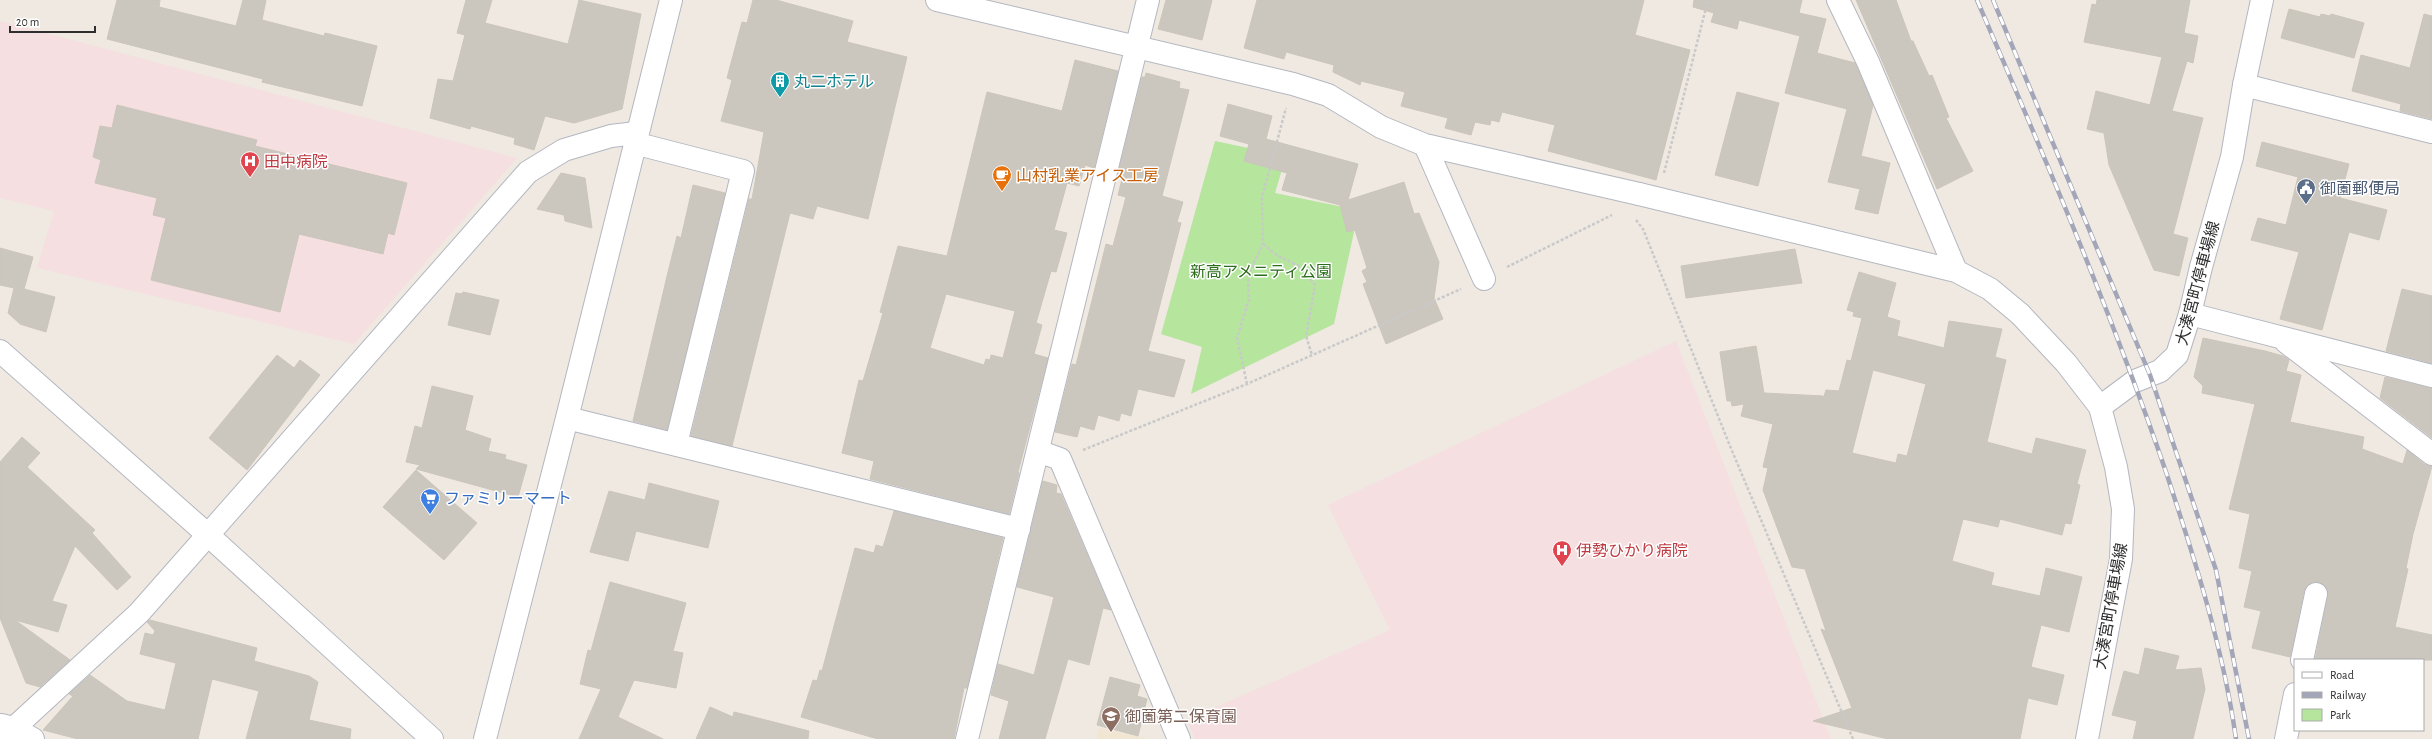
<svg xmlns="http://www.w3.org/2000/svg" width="2432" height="739" font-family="'Alegreya Sans','Noto Sans JP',sans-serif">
<rect width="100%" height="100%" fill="#efe9e1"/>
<path fill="#f0e6d1" d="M 1099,728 L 1148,739 L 1097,739 Z"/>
<path fill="#f5dfe0" d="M 0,21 L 517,158 L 354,344 L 37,268 L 54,211 L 0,198 Z
M 1676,341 L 1831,739 L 1195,739 L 1187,720 L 1390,630 L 1328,505 Z"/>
<path fill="#b6e59e" d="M 1215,141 L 1286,156 L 1275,193 L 1348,208 L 1356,223 L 1334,324 L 1191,394 L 1202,347 L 1161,334 Z"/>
<path fill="#cbc7bf" stroke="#cbc5ba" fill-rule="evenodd" d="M 117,0 L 160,0 L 159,7 L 236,26 L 243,0 L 266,0 L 262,20 L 324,36 L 325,33 L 377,46 L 362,106 L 262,82 L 263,79 L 107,39 Z
M 466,0 L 492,0 L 485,23 L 568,44 L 579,0 L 641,14 L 622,109 L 574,123 L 545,116 L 534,150 L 514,144 L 515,138 L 471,126 L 470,129 L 430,118 L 438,79 L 453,81 L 465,35 L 457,33 Z
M 753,0 L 776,0 L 853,21 L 847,42 L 907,57 L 868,219 L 817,206 L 813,219 L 790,213 L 732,446 L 691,436 L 749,199 L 752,199 L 764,132 L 721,121 L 732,80 L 727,78 L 742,22 L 747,23 Z
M 1166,0 L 1212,0 L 1202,40 L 1158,29 Z
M 1257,0 L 1644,0 L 1635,35 L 1690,50 L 1656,180 L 1548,151 L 1555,125 L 1502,112 L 1499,122 L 1491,120 L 1490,125 L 1475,122 L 1471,135 L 1445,128 L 1448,118 L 1401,106 L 1405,92 L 1361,81 L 1360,85 L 1333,72 L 1334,65 L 1286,52 L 1284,59 L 1244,48 Z
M 1694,0 L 1802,0 L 1799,13 L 1826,19 L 1817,53 L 1855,63 L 1873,105 L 1861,156 L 1890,163 L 1878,214 L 1855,209 L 1860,189 L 1828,182 L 1847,109 L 1785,93 L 1800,36 L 1739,20 L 1737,29 L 1711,22 L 1714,13 L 1693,7 Z
M 1856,0 L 1896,0 L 1911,41 L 1913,41 L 1929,76 L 1932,75 L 1949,117 L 1946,118 L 1973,171 L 1937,189 Z
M 2097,0 L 2190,0 L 2184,33 L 2198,36 L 2193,63 L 2187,61 L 2172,111 L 2203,118 L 2173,234 L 2188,238 L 2179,276 L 2154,270 L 2109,165 L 2104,133 L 2087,129 L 2096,91 L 2150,105 L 2162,57 L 2084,42 L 2092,4 L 2096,5 Z
M 2289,9 L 2320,17 L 2321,14 L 2330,16 L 2331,14 L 2364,23 L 2354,58 L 2281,38 Z
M 2424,14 L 2432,16 L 2432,119 L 2400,111 L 2401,104 L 2352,91 L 2361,55 L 2410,68 Z
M 1075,60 L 1118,71 L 1094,168 L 1085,165 L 1079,186 L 1067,183 L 1054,230 L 1067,233 L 1056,272 L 1051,271 L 1036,323 L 1042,325 L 1034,354 L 1048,358 L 1018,472 L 1019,473 L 1009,514 L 870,479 L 874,461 L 842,453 L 859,380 L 863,381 L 883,313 L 880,312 L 898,246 L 947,256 L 987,92 L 1062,111 ZM 946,294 L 1015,311 L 1003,358 L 991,355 L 990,360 L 986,359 L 984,365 L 930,348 Z
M 1146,73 L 1180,82 L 1179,88 L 1189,90 L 1162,196 L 1183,202 L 1177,222 L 1181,223 L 1148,351 L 1185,360 L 1174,397 L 1138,389 L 1131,416 L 1121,413 L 1119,421 L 1098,415 L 1094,430 L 1080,426 L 1077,437 L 1055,432 L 1072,364 L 1076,365 L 1106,244 L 1113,246 L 1126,197 L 1118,195 L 1123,175 L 1118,174 L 1142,77 L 1145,77 Z
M 1737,92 L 1779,103 L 1758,186 L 1715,175 Z
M 1228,104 L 1272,116 L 1266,139 L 1358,164 L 1348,200 L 1404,182 L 1414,214 L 1419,213 L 1439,262 L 1434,298 L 1443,319 L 1386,344 L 1363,284 L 1367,282 L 1362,271 L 1367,268 L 1355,230 L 1347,232 L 1340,205 L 1282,190 L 1287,173 L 1244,161 L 1249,144 L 1220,136 Z
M 117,105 L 257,140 L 255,146 L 407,183 L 394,235 L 388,233 L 383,254 L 299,234 L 280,312 L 151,280 L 166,218 L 153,215 L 157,198 L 95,183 L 101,160 L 93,157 L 100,126 L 112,128 Z
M 2262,142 L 2349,164 L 2340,198 L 2387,210 L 2379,240 L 2349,232 L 2322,330 L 2280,319 L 2299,252 L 2251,240 L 2258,218 L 2286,225 L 2298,177 L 2256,166 Z
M 561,173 L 585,178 L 592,228 L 565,221 L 564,215 L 537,209 Z
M 693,185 L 725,193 L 667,430 L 633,421 L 668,272 L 677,236 L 681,238 Z
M 0,248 L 33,257 L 24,289 L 55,297 L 46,332 L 20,324 L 8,313 L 14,288 L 0,285 Z
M 1795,249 L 1802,283 L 1686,298 L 1681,266 Z
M 1859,272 L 1896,283 L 1887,317 L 1900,321 L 1897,336 L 1944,348 L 1949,321 L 2002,329 L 1995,357 L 2006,360 L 1987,442 L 2032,454 L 2036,438 L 2086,450 L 2077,484 L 2080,485 L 2071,524 L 2065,523 L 2062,535 L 2000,519 L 1998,527 L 1963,519 L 1952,561 L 1994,573 L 1991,585 L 2040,596 L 2046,568 L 2082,577 L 2069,632 L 2041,625 L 2031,667 L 2064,675 L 2057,705 L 2028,698 L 2020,739 L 1888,739 L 1813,721 L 1852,708 L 1821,629 L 1826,631 L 1805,569 L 1792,567 L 1763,490 L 1768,468 L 1763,467 L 1773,424 L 1741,416 L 1744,404 L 1732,406 L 1731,401 L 1727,401 L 1720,352 L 1756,346 L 1764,393 L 1823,396 L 1823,399 L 1826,390 L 1839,391 L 1847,360 L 1851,361 L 1862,318 L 1853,316 L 1854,312 L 1847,310 ZM 1873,370 L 1926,384 L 1907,456 L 1898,454 L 1896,463 L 1852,453 Z
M 2402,289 L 2432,296 L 2432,363 L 2386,351 Z
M 463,292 L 499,300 L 490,335 L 448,325 L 456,293 L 462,294 Z
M 2203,338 L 2265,351 L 2283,356 L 2289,360 L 2286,371 L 2301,375 L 2290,422 L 2364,437 L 2362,449 L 2403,464 L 2407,450 L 2424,464 L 2432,466 L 2413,534 L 2406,568 L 2408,569 L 2395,627 L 2432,635 L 2432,660 L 2315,660 L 2328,596 L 2325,585 L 2318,582 L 2312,582 L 2304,591 L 2290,657 L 2252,648 L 2261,611 L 2244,607 L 2252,571 L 2239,568 L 2250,514 L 2229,509 L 2255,404 L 2202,393 L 2203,386 L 2194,377 Z
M 277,355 L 294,368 L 300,360 L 320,375 L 247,470 L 209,438 Z
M 2385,377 L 2432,388 L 2432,438 L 2380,398 Z
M 432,386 L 473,396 L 465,430 L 491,439 L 488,451 L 506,455 L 505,459 L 527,465 L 518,497 L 416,469 L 420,465 L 406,462 L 415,426 L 422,428 Z
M 22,437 L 40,453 L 27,467 L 95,530 L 92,533 L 131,577 L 117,590 L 75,546 L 52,601 L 67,605 L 58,632 L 15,620 L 70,660 L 40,687 L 26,683 L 0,618 L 0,462 Z
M 416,470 L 477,523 L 444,560 L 383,507 Z
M 1043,481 L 1057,485 L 1056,493 L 1061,494 L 1111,610 L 1103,608 L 1089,665 L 1068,659 L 1045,739 L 999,739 L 1009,701 L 991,695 L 998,664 L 1034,675 L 1054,597 L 1017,587 Z
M 649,483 L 719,501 L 708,548 L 636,531 L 628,561 L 590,552 L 609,491 L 645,500 Z
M 894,511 L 1003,538 L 967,688 L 964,688 L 954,739 L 878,739 L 801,717 L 813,680 L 817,681 L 820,670 L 822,671 L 855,548 L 874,553 L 876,545 L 883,547 Z
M 610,582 L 686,603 L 673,651 L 683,653 L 676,688 L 634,680 L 618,717 L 663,739 L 579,739 L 601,689 L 580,684 L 588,650 L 591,651 Z
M 150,620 L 257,648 L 254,661 L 309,676 L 318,682 L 309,720 L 351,729 L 350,739 L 246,739 L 259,691 L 212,679 L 198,739 L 78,739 L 43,730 L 73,696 L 69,694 L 90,675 L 127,701 L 165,710 L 176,663 L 140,654 L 145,633 L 153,635 L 155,631 L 147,622 Z
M 2145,648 L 2179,656 L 2175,670 L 2201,668 L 2205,689 L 2193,739 L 2133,739 L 2137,721 L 2112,715 L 2124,671 L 2139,675 Z
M 1110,677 L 1140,685 L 1137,696 L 1147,699 L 1138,736 L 1097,725 Z
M 710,707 L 733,717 L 734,712 L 809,731 L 808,739 L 696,739 Z"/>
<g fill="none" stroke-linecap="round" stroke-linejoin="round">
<g stroke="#b4b7c1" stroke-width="24">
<path id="street" d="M 1838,0 L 1868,62 L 1956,271
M 2244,85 L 2432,132
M 634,143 L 743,171 L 676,444
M 1639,194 L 1956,271 L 1990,289 L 2020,314
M 2190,314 L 2432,376
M 2286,342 L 2432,454
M 567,418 L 1019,529
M 1038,451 L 1060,459 L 1179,739
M 2302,660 L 2316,594
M 1,725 L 13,728 L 33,739
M 2,739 L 139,613 L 528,172 L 564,150 L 611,136 L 636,133
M 485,739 L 567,418 L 671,0
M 967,739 L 1148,0
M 2286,739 L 2295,694"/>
</g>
<g stroke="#b4b7c1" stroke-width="24">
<path id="secondary" d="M 937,0 L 1293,84 L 1328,95 L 1381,127 L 1425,145 L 1639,194
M 1425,145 L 1484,279
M 2020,314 L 2066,363 L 2100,407
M 0,351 L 208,535 L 432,739
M 2087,739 L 2121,559 L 2123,509 L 2116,467 L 2100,407 L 2135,381 L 2160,371 L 2177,355 L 2190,314 L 2201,267 L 2232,157 L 2244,85 L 2262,0"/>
</g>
<path stroke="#c9c9c9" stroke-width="2.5" stroke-dasharray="3 2" stroke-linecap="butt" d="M 1664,173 L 1708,0
M 1636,220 L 1643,229 L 1730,446 L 1853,739
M 1263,244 L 1278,256 L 1301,267 L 1315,285 L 1306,336 L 1312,355
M 1507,267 L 1612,215
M 1247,384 L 1237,338 L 1249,299 L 1248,274 L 1263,244 L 1262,197 L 1286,108
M 1083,450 L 1247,384 L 1461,289"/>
<use href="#street" stroke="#fff" stroke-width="22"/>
<use href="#secondary" stroke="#fff" stroke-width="22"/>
<g stroke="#a3a6b8" stroke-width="4.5">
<path id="rail" d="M 1977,0 C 2044,156 2111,311 2166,472 C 2195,560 2223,647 2236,739
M 1993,0 L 2150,375 L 2216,570 L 2249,739"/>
</g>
<use href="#rail" stroke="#fff" stroke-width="3" stroke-dasharray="9" stroke-linecap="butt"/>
</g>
<defs>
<g id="building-pin" transform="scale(1)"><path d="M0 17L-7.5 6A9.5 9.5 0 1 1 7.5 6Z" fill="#0f9aa8" stroke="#fff"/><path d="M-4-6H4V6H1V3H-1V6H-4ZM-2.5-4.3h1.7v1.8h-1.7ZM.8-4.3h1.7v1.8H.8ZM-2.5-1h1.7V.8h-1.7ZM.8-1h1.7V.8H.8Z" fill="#fff"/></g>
<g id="hospital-pin" transform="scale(1)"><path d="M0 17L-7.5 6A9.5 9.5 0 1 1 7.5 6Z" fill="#e0444e" stroke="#fff"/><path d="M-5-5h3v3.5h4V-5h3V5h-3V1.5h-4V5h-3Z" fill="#fff"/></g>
<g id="cafe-pin" transform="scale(1)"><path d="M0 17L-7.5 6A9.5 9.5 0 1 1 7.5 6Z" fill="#e8710a" stroke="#fff"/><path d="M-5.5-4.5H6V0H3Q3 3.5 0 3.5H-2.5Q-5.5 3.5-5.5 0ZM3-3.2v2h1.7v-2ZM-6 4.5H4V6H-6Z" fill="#fff"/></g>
<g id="civic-pin" transform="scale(1)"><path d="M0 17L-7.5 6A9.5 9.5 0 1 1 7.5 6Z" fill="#5c6f8a" stroke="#fff"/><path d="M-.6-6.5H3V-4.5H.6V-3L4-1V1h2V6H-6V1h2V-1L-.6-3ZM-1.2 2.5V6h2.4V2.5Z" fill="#fff"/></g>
<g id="supermarket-pin" transform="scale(1)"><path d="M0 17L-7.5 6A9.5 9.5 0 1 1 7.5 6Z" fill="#3f7fe0" stroke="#fff"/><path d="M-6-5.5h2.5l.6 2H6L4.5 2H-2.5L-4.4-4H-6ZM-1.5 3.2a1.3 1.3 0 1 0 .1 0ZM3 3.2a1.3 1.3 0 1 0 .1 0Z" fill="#fff"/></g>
<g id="school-pin" transform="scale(1)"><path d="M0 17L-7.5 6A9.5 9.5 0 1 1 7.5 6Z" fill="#8d6e63" stroke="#fff"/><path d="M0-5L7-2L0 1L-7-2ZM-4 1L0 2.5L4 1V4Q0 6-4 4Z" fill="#fff"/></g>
</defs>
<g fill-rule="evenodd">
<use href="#building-pin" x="780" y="81"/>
<use href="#hospital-pin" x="250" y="161"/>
<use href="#cafe-pin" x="1002" y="175"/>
<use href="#civic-pin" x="2306" y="188"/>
<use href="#supermarket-pin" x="430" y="498"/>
<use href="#hospital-pin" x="1562" y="550"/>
<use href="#school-pin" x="1111" y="716"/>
</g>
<g text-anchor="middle" stroke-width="3" stroke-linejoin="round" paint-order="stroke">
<g font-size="16" fill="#0d838f" stroke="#fff" text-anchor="start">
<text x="794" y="87">丸二ホテル</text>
</g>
<g font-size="16" fill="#be3a42" stroke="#fff" text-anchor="start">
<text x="264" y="167">田中病院</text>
<text x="1576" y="556">伊勢ひかり病院</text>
</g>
<g font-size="16" fill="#c56008" stroke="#fff" text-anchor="start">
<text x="1016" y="181">山村乳業アイス工房</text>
</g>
<g font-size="16" fill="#4e5e75" stroke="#fff" text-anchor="start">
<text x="2320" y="194">御薗郵便局</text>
</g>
<g font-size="16" fill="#2c6e1b" stroke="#fff">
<text x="1261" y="277">新高アメニティ公園</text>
</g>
<g font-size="16" fill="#2e2e2e" stroke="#fff">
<text transform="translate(2197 283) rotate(-75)" y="6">大湊宮町停車場線</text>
<text transform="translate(2110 606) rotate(-80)" y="6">大湊宮町停車場線</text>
</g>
<g font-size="16" fill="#366cbe" stroke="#fff" text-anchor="start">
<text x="444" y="504">ファミリーマート</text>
</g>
<g font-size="16" fill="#785e54" stroke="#fff" text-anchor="start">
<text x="1125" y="722">御薗第二保育園</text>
</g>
</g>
<rect x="2294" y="659" width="130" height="72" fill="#ffffff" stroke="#ababab"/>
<rect x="2302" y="672" width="20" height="6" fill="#ffffff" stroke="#ababab"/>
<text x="2330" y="679" font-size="12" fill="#2e2e2e">Road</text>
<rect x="2302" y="692" width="20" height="6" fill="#a3a6b8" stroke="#ababab"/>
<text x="2330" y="699" font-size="12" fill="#2e2e2e">Railway</text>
<rect x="2302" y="709" width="20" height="12" fill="#b6e59e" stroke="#ababab"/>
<text x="2330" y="719" font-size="12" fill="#2e2e2e">Park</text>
<path d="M10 26v6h85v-6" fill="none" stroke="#2e2e2e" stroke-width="2"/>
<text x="16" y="26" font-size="12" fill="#2e2e2e" stroke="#ffffff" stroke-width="3" paint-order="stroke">20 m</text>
</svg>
